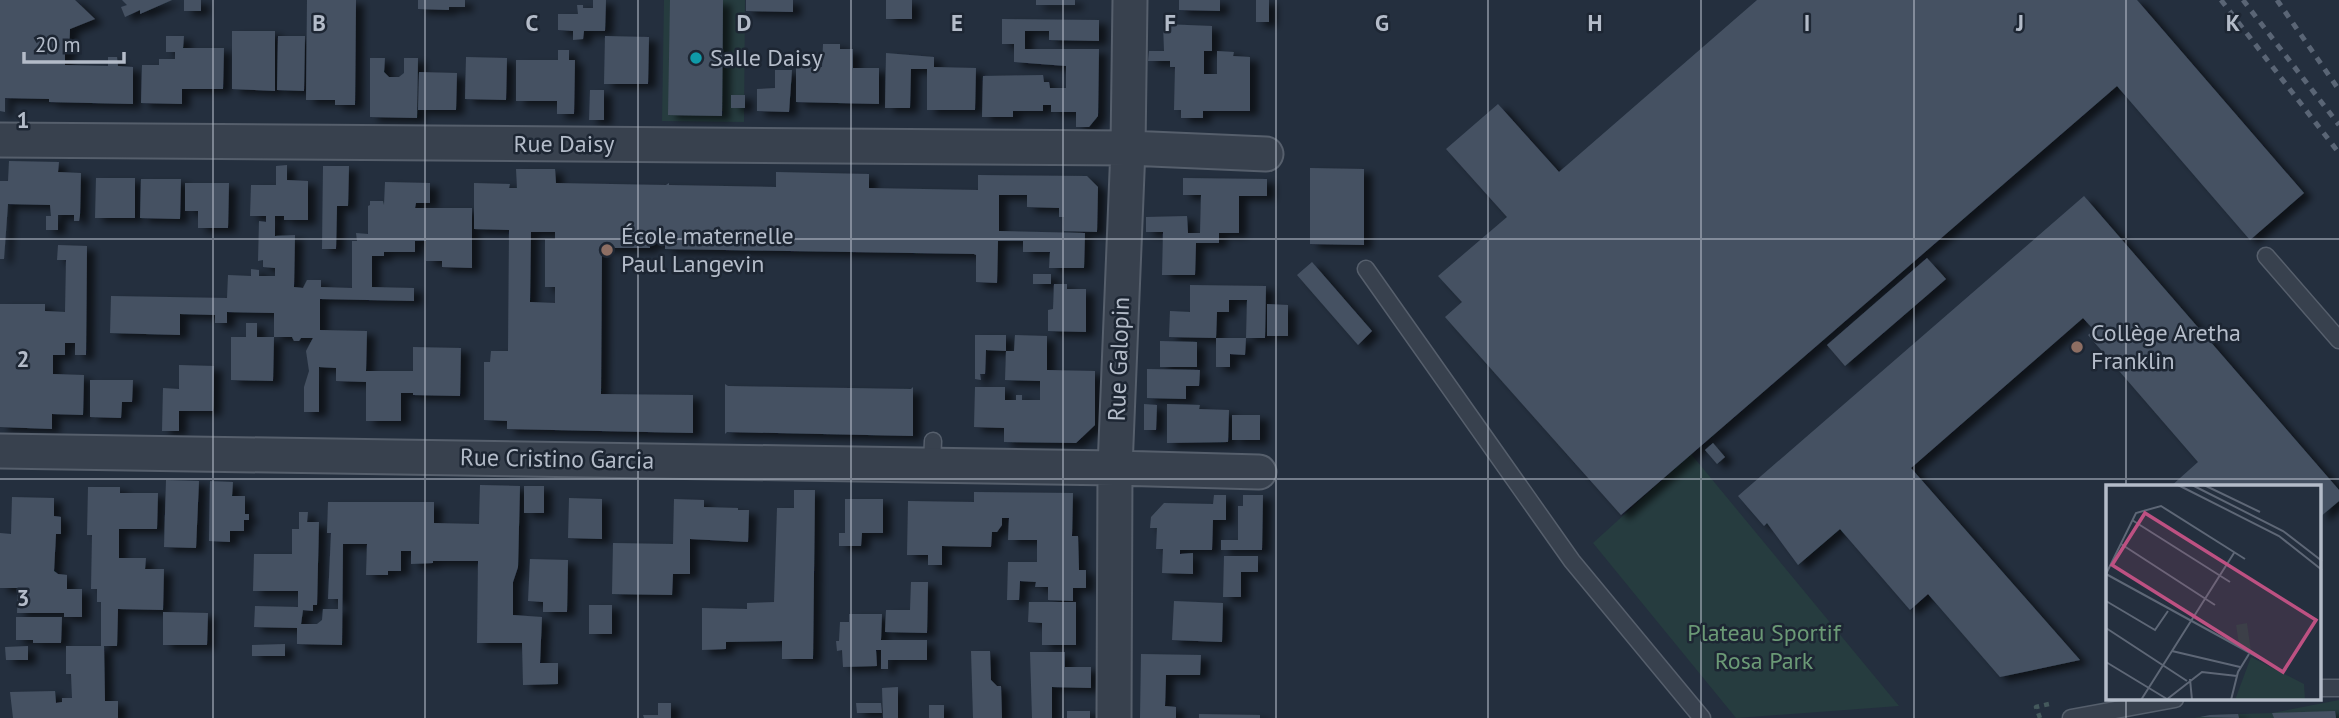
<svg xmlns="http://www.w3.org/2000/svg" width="2339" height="718" font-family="'PT Sans',sans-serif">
<defs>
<filter id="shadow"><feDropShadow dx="8" dy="4.5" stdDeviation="3.5" flood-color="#0009"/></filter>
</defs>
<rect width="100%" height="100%" fill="#242f3e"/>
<path fill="#263c3f" d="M 664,0 L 745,0 L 744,122 L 662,121 Z
M 1691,454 L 1899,706 L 1736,718 L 1593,543 Z
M 2339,700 L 2339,718 L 2194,718 L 2210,715 L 2272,713 Z"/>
<path fill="#455162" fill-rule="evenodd" filter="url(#shadow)" d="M 0,0 L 75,0 L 95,19 L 70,29 L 69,53 L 65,53 L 65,65 L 108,66 L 108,57 L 117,57 L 118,66 L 133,67 L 133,104 L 49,102 L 49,99 L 5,98 L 5,112 L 0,111 Z
M 122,0 L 172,0 L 140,14 L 140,10 L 125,17 L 121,7 L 127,5 Z
M 184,0 L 201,0 L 201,11 L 184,11 Z
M 307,0 L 356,0 L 355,105 L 335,105 L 335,100 L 306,100 Z
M 418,0 L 465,0 L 465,7 L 449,7 L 449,10 L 418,9 Z
M 593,0 L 606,0 L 605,31 L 584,31 L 583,39 L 573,40 L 573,31 L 558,30 L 558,14 L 578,14 L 577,5 L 583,5 L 583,8 L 593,8 Z
M 670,0 L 723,0 L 722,116 L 668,115 Z
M 746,0 L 793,0 L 793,12 L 746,11 Z
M 886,0 L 912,0 L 912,19 L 886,19 Z
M 1036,0 L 1075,0 L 1075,5 L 1036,5 Z
M 1179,0 L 1220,0 L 1220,11 L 1179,10 Z
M 1256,0 L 1269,0 L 1269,22 L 1256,22 Z
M 1757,0 L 2137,0 L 2304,193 L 2250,240 L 2117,86 L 1621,515 L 1445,317 L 1462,302 L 1438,276 L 1507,217 L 1446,149 L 1498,104 L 1559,172 Z
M 1002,19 L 1099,20 L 1099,41 L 1049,40 L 1049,31 L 1025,31 L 1025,49 L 1099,49 L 1098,116 L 1089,127 L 1076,127 L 1076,112 L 1051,112 L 1051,105 L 1043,105 L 1043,111 L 1013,111 L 1013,117 L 982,117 L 983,76 L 1043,75 L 1044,82 L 1049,82 L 1050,88 L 1066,88 L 1066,66 L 1014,62 L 1014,44 L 1002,44 Z
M 1163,24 L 1212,26 L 1212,51 L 1204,51 L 1204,74 L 1217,74 L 1217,51 L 1234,52 L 1233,56 L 1250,57 L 1250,111 L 1203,111 L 1203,118 L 1181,118 L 1181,110 L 1174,110 L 1175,67 L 1170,67 L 1170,61 L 1148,61 L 1149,51 L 1164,51 Z
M 232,31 L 275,31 L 275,91 L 232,89 Z
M 166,36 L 184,36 L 183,48 L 224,48 L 223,89 L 182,89 L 182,104 L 141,103 L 142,65 L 159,65 L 159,59 L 175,59 L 175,52 L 166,52 Z
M 278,36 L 305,36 L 304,91 L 277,90 Z
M 605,36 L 649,37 L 648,84 L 604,84 Z
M 823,44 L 840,44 L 840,49 L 853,49 L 853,68 L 879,68 L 879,104 L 796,102 L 796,67 L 822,67 Z
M 558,50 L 569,50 L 569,60 L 575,60 L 574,114 L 557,114 L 557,101 L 516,101 L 516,60 L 558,60 Z
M 886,53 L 934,57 L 934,67 L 976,68 L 975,110 L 927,110 L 927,69 L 911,69 L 910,108 L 885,108 Z
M 466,57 L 507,58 L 506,100 L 465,99 Z
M 370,58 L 385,58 L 384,72 L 389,77 L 399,77 L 404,73 L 404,58 L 418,58 L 417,118 L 370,117 Z
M 775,70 L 792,70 L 789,112 L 757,111 L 757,89 L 775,88 Z
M 419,72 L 457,73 L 456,110 L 418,110 Z
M 590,90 L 604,90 L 604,120 L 589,120 Z
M 731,95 L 745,95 L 745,108 L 731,108 Z
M 9,161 L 59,162 L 58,172 L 81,173 L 80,215 L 79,221 L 74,221 L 74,215 L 58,215 L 58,230 L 46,230 L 46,216 L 51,216 L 50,205 L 8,204 L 4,259 L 0,259 L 0,181 L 8,181 Z
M 287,165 L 287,180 L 308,181 L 308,220 L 284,220 L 284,216 L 275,216 L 275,236 L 295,235 L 294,287 L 303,288 L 307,280 L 321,280 L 321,287 L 352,288 L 352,241 L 357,241 L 356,233 L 368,234 L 368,206 L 370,205 L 370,201 L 383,201 L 384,205 L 385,182 L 430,183 L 430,203 L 416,203 L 415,208 L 472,208 L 472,268 L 442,267 L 442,261 L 426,261 L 426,241 L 415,241 L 415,252 L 384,252 L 384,256 L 372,256 L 372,287 L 414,288 L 414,301 L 320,299 L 320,330 L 367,331 L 366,371 L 413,371 L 413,347 L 461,348 L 460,396 L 413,395 L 413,393 L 401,393 L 401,421 L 366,421 L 366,382 L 336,381 L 336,368 L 319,367 L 319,412 L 304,412 L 304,387 L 309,371 L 306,351 L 313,338 L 301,338 L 299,341 L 294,341 L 292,337 L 274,337 L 274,313 L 227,312 L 227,323 L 215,323 L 215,315 L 180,314 L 180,335 L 110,333 L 111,296 L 227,298 L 228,275 L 251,276 L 251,269 L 259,270 L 259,276 L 275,276 L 275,268 L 263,267 L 263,260 L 258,261 L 259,221 L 266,222 L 266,216 L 250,216 L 251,185 L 276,185 L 276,166 Z
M 323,166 L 349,166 L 348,206 L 337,206 L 336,249 L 322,249 Z
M 1310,168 L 1364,169 L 1364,245 L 1310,244 Z
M 516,169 L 555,169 L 556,183 L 666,185 L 669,183 L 669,185 L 776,187 L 776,172 L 869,174 L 869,188 L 978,190 L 978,175 L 1087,176 L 1098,187 L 1097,232 L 1064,231 L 1064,217 L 1059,217 L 1059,208 L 1027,207 L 1027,195 L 999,195 L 999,231 L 1085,233 L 1084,268 L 1049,268 L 1050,252 L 1023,252 L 1023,241 L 998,241 L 997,283 L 976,282 L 976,255 L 974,254 L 665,249 L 665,243 L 650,243 L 650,248 L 602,248 L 601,394 L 693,395 L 693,433 L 507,429 L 507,421 L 484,420 L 484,362 L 490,362 L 491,351 L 508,351 L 509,230 L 474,229 L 474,183 L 510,184 L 509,188 L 517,188 ZM 531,232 L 555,232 L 555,239 L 545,239 L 545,287 L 555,287 L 555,303 L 530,302 Z
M 96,178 L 135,178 L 135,218 L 95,218 Z
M 1183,178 L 1267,179 L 1267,196 L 1239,196 L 1239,233 L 1219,233 L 1219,243 L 1196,243 L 1195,275 L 1162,275 L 1163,232 L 1146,232 L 1146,217 L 1187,216 L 1188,233 L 1200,233 L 1201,195 L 1183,195 Z
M 141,179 L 181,179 L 180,219 L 140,218 Z
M 185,183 L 229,183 L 228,228 L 198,228 L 198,211 L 185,211 Z
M 2084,196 L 2339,490 L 2339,501 L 2320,517 L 2320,487 L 2170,487 L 2198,462 L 2088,335 L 2094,330 L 2083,318 L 1911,468 L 2080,660 L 2000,677 L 1928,594 L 1910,610 L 1840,529 L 1798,565 L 1767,523 L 1764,526 L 1738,496 Z
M 58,245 L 87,246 L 86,355 L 75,355 L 75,343 L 65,343 L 65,355 L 53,355 L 53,374 L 84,375 L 83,415 L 52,414 L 52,429 L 0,427 L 0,304 L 45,304 L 45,311 L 65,312 L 66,260 L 57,260 Z
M 1927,258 L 1946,279 L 1845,366 L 1827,345 Z
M 1312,262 L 1372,331 L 1358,345 L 1297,275 Z
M 1033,274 L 1051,274 L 1051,284 L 1033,284 Z
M 1054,284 L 1067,284 L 1067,289 L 1086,289 L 1086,332 L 1048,331 L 1048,310 L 1053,309 Z
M 1190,285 L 1266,286 L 1265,338 L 1246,338 L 1247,300 L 1229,300 L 1229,312 L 1217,312 L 1216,338 L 1169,337 L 1170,311 L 1190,312 Z
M 1267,304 L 1288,305 L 1288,336 L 1267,336 Z
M 246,323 L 257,323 L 257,337 L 274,337 L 273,381 L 231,380 L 231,337 L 246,337 Z
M 975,335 L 1006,335 L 1006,351 L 986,350 L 985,374 L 980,374 L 981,380 L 975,379 Z
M 1015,335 L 1047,336 L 1047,370 L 1095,371 L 1095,425 L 1076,443 L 1004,442 L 1004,428 L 974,427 L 975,387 L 1005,387 L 1005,400 L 1016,400 L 1016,395 L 1022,395 L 1022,400 L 1040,400 L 1040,381 L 1005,380 L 1006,351 L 1014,351 Z
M 1216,338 L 1246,338 L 1245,355 L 1230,354 L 1230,367 L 1216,367 Z
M 1160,341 L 1197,342 L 1197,367 L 1160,367 Z
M 179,365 L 214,366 L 213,411 L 179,411 L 179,431 L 162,431 L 163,388 L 179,389 Z
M 1147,369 L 1200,370 L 1199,386 L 1186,386 L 1186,399 L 1147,398 Z
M 90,380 L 133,380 L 132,402 L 122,402 L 121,418 L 90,417 Z
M 725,384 L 728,386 L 911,389 L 913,387 L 913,436 L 727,432 L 725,434 Z
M 1144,404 L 1157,405 L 1156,430 L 1144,430 Z
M 1167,404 L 1200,405 L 1199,409 L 1229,410 L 1228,442 L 1167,443 Z
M 1232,415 L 1260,415 L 1260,440 L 1232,440 Z
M 1713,443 L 1725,457 L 1717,464 L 1705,450 Z
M 166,480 L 199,481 L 196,548 L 164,547 Z
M 210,481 L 233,482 L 232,496 L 245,496 L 245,514 L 249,514 L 249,520 L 244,520 L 244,531 L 230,531 L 230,542 L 209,541 Z
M 480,485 L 520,486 L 518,567 L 513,582 L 513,615 L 542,617 L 540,663 L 558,663 L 558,684 L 523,685 L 522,643 L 477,643 L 478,561 L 433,561 L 433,563 L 411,564 L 411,551 L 401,551 L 401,571 L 388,571 L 388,575 L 366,575 L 367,544 L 343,544 L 342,645 L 297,644 L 297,628 L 254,627 L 255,606 L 298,607 L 298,591 L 253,591 L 254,554 L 292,554 L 292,529 L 299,529 L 299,512 L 308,512 L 307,522 L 319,522 L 317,605 L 313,605 L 313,611 L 303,610 L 301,624 L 317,624 L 322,620 L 323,609 L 338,609 L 338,599 L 328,599 L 331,533 L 327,533 L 328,502 L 434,502 L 434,523 L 479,524 Z
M 524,486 L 544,486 L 544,513 L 524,513 Z
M 88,487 L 120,487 L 120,493 L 158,493 L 157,529 L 119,529 L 119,558 L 146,558 L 145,569 L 164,569 L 163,610 L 118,609 L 117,646 L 104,646 L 105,701 L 118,701 L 118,718 L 13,718 L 10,692 L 55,691 L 56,703 L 62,702 L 62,698 L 72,698 L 71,674 L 66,674 L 66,646 L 101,646 L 101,602 L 97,602 L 97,589 L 91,589 L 92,535 L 87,535 Z
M 794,490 L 815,490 L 813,659 L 782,659 L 782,641 L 726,642 L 726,649 L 702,650 L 702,608 L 747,609 L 747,603 L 774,602 L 777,508 L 794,508 Z
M 974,492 L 1073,493 L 1072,536 L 1078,536 L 1079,570 L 1086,570 L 1086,588 L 1073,588 L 1073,601 L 1048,600 L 1048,587 L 1035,587 L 1036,582 L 1020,581 L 1019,600 L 1007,600 L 1008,562 L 1037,562 L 1037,540 L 1008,540 L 1009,518 L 1002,518 L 1002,525 L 997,532 L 992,532 L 991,547 L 942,546 L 942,565 L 928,565 L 928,555 L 907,555 L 908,501 L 974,502 Z
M 1214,495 L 1226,495 L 1226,520 L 1213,520 L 1212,550 L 1180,550 L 1180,554 L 1193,553 L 1193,574 L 1162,573 L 1163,549 L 1156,549 L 1157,528 L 1150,528 L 1151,517 L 1164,503 L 1213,504 Z
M 1243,495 L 1263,495 L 1262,550 L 1221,550 L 1221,540 L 1238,540 L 1238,506 L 1243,506 Z
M 12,497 L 54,498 L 54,516 L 61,517 L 61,534 L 56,534 L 54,571 L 58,574 L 67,575 L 67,589 L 82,589 L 82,617 L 64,617 L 64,613 L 17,613 L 18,588 L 0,588 L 0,533 L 11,534 Z
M 569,498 L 602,499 L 602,539 L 568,538 Z
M 674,499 L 704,500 L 704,507 L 738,508 L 738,510 L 749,510 L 748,542 L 690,539 L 690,574 L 673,574 L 672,595 L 612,594 L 613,543 L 673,544 Z
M 845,499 L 883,499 L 883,533 L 862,533 L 861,546 L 839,546 L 839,533 L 845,533 Z
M 1224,556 L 1258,556 L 1258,572 L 1241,572 L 1241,597 L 1223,597 Z
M 530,559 L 568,560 L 567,612 L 543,612 L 543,602 L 528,601 Z
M 911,582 L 928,582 L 927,633 L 885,632 L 886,610 L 910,610 Z
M 1174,601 L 1223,603 L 1222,642 L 1172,640 Z
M 1029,602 L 1076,602 L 1076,645 L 1042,645 L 1042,623 L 1028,622 Z
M 589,605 L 612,605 L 612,634 L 589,634 Z
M 163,612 L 208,613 L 207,645 L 163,645 Z
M 849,614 L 882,614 L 881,640 L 927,640 L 927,660 L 888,660 L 888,669 L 881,669 L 881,650 L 876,650 L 877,666 L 843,667 L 842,650 L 837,651 L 836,641 L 839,641 L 840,622 L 849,622 Z
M 16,617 L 62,617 L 61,643 L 33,643 L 33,640 L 16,640 Z
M 285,644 L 285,656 L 252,656 L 252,645 Z
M 28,646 L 28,660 L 6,660 L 5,647 Z
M 971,651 L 990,651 L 991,680 L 997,686 L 1001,686 L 1002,718 L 973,718 Z
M 1030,652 L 1065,652 L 1065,667 L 1091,667 L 1091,688 L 1052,687 L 1052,718 L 1032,718 Z
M 1141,654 L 1201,655 L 1200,675 L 1166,675 L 1165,706 L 1176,707 L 1176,718 L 1140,718 Z
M 898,687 L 898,718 L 883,718 L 882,688 Z
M 658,703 L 671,703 L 671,718 L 644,718 L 643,715 L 658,715 Z
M 856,703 L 881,703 L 882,713 L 857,713 Z
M 929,705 L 944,705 L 944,718 L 929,718 Z
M 1067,711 L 1090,711 L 1090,718 L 1067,718 Z
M 2335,711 L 2336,718 L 2274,718 L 2272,713 Z
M 1199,714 L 1260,715 L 1260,718 L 1199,718 Z
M 2238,714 L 2239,718 L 2200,717 L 2210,715 Z"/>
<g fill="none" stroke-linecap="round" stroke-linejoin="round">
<g stroke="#565f6c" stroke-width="19">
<path id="lane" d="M 2266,256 L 2339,340
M 1366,269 L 1572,561 L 1702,718
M 932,465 L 933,441
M 2320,688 L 2339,688
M 2071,718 L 2175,699"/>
</g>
<g stroke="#565f6c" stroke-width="37">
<path id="street" d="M 0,140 L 1128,148 L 1266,154
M 0,451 L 1115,468 L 1259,472
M 1114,718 L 1115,468 L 1128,148 L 1130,0"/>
</g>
<path stroke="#44595c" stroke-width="4.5" stroke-dasharray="5 5" stroke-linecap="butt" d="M 2040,718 L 2036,707 L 2053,703"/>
<use href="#lane" stroke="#38414e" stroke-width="16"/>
<use href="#street" stroke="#38414e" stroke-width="33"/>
<path stroke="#5a6575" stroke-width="5" stroke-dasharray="7 7" stroke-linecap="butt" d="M 2221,0 L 2339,153
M 2243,0 L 2339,125
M 2277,0 L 2339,90"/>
</g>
<path fill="none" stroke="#b4bcc9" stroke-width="2" stroke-opacity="0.55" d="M 213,0 L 213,718M 425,0 L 425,718M 638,0 L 638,718M 851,0 L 851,718M 1063,0 L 1063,718M 1276,0 L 1276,718M 1488,0 L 1488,718M 1701,0 L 1701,718M 1914,0 L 1914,718M 2126,0 L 2126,487M 0,239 L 2339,239M 0,479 L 2339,479M 2126,699 L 2126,718"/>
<circle fill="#0f9aa8" stroke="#1d2633" stroke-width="2.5" cx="696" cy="58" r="7"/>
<g fill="#8d6e63" stroke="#1d2633" stroke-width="2.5">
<circle cx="607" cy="250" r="7"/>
<circle cx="2077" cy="347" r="7"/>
</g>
<g text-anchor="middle" stroke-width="5" stroke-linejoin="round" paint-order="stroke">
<g font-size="24" fill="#b4bcc9" stroke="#1d2633" text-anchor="start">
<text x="710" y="66">Salle Daisy</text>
<text x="621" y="244">École maternelle<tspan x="621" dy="28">Paul Langevin</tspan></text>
<text x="2091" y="341">Collège Aretha<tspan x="2091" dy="28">Franklin</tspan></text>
</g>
<g font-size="24" fill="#b4bcc9" stroke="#1d2633">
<text x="564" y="152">Rue Daisy</text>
<text transform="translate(1119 359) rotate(-88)" y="8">Rue Galopin</text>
<text transform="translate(557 459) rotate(1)" y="8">Rue Cristino Garcia</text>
</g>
<g font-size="24" fill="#6b9a76" stroke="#1d2633">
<text x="1764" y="641">Plateau Sportif<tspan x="1764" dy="28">Rosa Park</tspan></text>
</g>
</g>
<g transform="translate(2106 485)">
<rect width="215" height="215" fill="#242f3e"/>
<path d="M 141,138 L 145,166 L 133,160 L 130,140 ZM 145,172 L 198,199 L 199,215 L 129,215 Z" fill="#263c3f"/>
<path fill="none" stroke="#5e6776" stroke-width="2" d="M 72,0 L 173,51 L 216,85M 86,0 L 177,46 L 216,76M 98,0 L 154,27M 26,35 L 124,97M 15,59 L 109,120M 0,89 L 30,28 L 55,21 L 139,74M 0,89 L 155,174M 0,116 L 49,145 L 62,126M 0,143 L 81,196M 66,166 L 134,182M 0,177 L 61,214M 84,194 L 86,215M 35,215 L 128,68M 60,215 L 96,187 L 131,191M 125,215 L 132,187 L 143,169"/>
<path fill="#bd5182" fill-opacity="0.15" stroke="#bd5182" stroke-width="3.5" d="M 39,28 L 210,135 L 177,187 L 6,80 Z"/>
<rect width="215" height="215" fill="none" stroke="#b4bcc9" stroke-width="3.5"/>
</g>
<g font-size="23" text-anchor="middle" font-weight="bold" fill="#b4bcc9" stroke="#1d2633" stroke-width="5" stroke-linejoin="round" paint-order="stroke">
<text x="319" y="31">B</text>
<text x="532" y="31">C</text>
<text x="744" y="31">D</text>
<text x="957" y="31">E</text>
<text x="1170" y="31">F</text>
<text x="1382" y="31">G</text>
<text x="1595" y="31">H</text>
<text x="1807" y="31">I</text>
<text x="2020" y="31">J</text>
<text x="2233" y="31">K</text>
<text x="23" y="128">1</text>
<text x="23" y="367">2</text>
<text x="23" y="606">3</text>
</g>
<path d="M24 52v10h100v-10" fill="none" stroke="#b4bcc9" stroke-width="3.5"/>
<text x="35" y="52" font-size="21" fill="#b4bcc9" stroke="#1d2633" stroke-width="5" paint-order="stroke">20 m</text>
</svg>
